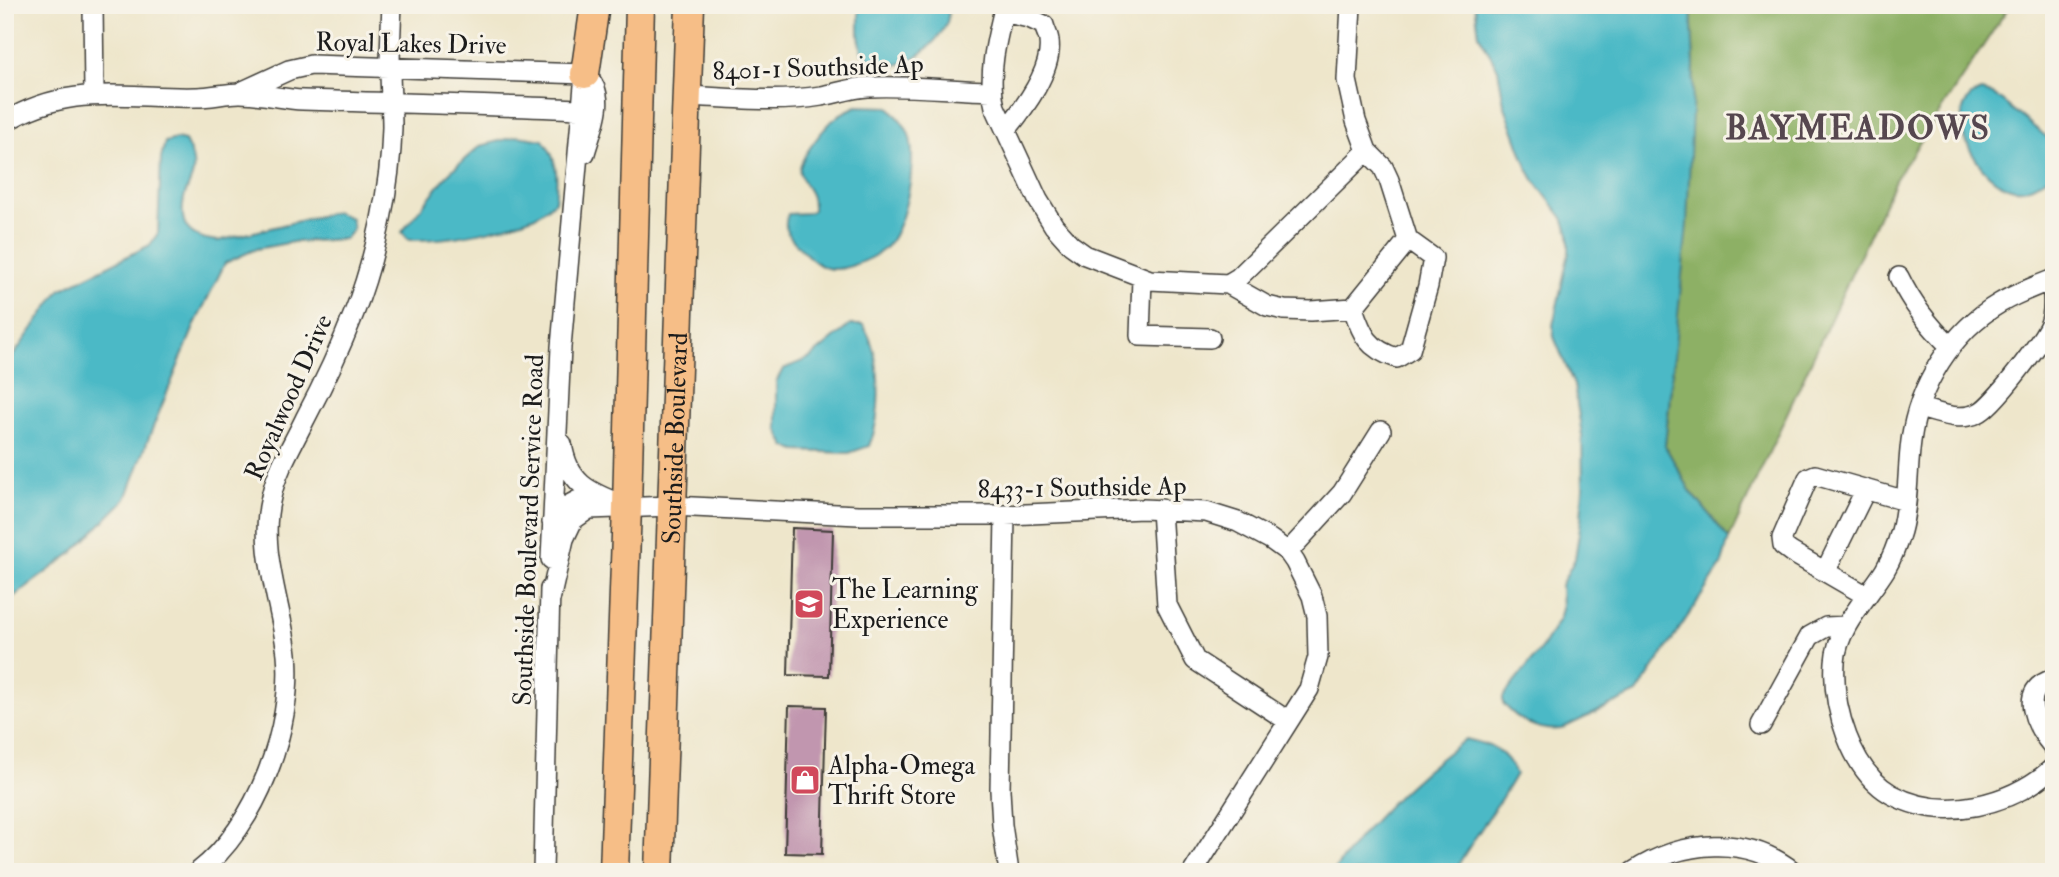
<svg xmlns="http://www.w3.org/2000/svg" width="2059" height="877" font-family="'IM FELL Double Pica',serif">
<rect width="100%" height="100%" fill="#f7f3e8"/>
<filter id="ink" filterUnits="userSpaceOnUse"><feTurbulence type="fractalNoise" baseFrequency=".0143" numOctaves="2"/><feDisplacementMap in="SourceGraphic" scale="14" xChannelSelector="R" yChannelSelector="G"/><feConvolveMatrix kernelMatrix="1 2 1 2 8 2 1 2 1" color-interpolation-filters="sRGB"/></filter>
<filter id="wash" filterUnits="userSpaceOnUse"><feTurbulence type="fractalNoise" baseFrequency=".00686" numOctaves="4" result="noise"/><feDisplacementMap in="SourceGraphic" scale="28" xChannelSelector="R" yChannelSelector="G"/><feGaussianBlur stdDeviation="1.57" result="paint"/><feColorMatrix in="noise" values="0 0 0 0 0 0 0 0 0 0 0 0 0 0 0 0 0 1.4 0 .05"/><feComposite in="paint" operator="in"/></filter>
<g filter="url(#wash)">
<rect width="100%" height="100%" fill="#eee6cb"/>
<path fill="#8db065" stroke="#546640" stroke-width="2" d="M 1691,5 L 2010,5 L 1895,180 L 1729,539 L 1691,492 L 1665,446 L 1674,358 L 1694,65 Z"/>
<path fill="#4cb9c6" stroke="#346a71" stroke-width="2" d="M 859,5 L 949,5 C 948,10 949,17 947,22 C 941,38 920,58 903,63 C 890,68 873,61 862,53 L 859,36 Z
M 1475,5 L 1691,5 L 1694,65 L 1687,225 L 1665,446 L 1691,492 L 1729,539 L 1721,566 L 1637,693 L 1561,729 C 1538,732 1517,720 1503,703 L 1503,697 L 1543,646 L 1559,619 L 1562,609 L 1561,585 L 1575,559 L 1581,520 L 1583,488 L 1582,435 L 1574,385 L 1554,337 L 1553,325 L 1569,252 L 1569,234 L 1563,218 L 1536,183 L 1527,167 L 1504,104 L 1498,69 L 1479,35 Z
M 1981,91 L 1993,94 L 2053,142 L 2054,172 L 2051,175 C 2044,179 2035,186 2027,188 C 1987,201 1932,108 1981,91 Z
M 857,106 L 889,107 C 897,116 907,126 910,138 C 917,166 905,230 883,250 C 876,255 867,260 859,263 C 830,275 820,269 799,247 C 789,236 782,229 788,214 L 808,213 L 813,210 C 814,191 806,190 800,174 C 796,161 826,125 838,116 C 843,112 851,109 857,106 Z
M 518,136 L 543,140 C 558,159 558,178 555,201 C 548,207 541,214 533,217 C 497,231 448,241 409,240 L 402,232 L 449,173 L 480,146 Z
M 176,139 L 185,141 C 190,151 195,160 193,172 C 192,181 186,189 184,198 C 178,228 191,238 218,241 L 335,212 L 351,218 L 353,229 L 345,239 L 293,242 L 256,249 L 225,263 L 196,322 L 151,432 L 126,499 L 72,553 L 5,603 L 5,367 L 60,290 L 150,245 L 158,233 L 161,158 L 165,142 Z
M 850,325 L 863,325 C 882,355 883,414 869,446 L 849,453 L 796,451 L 785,446 L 776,428 L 776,382 L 783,369 L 810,358 Z
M 1466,739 C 1491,745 1505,749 1516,774 C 1497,808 1473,838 1454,872 L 1333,872 C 1370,820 1415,776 1466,739 Z"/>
<g id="blocks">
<path fill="#c196af" d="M 792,528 L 833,530 L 829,676 L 788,675 Z
M 789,706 L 826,707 L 822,854 L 785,853 Z"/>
</g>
</g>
<g filter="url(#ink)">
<use href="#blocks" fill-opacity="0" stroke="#3c3a36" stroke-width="2"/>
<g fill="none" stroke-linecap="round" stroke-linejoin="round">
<g stroke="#3c3a36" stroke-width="22">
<path id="minor" d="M 93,5 L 94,94
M 1005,5 C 997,37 987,75 995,107 L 1038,200 L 1054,226 L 1071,245 L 1085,255 L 1150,280 L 1228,284 L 1267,306 L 1284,310 L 1311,311 L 1353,308
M 1351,5 L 1347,80 L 1356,121 L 1367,151 L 1383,167 L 1389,180 L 1408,240 L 1433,258 L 1428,286 L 1410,350 L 1397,358 C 1368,349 1362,335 1353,308
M 1003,12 L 1029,18 L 1044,25 C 1045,30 1049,36 1049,41 C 1053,70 1024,108 1007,129
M 585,74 C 609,97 593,124 585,153
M 241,92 L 289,70 L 311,65 L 585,74
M 688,96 C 731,98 778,103 821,96 C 837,93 852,88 868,87 C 909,85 951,90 991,91
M 5,122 C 70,82 127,99 197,97 C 211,97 226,93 240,93 C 261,93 282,99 303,100 C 396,103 488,105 580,109
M 1899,277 C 1912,304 1929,326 1950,346
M 1142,278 L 1140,336 L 1210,338
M 2054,279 C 2036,286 2017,293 2000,303 C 1952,331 1918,386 1911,441 C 1907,471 1909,502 1901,531 C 1897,545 1892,558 1885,570 C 1867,599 1837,627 1835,662 C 1832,707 1851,771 1891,794 C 1943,823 2012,805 2054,767
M 1228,284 L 1238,278 L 1367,151
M 1353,308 L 1408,240
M 1920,408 C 1938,413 1960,422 1978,413 C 1993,407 2043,340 2050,324 C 2055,310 2053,294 2052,280
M 562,444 C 568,483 588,492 623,505
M 1161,509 L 1167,605 L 1195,660 L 1288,721
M 1005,515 L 1000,790 L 1002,825 L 1009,872
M 552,522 L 565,507 L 593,492
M 1288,552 L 1342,493 L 1381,431
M 551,559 L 561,347 L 585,74
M 1825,572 L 1865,491
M 1867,596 L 1791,552 L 1783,546 L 1782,538 L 1808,478 L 1815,475 L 1906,501
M 550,600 L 564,539 L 573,520 L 589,509 L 672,506 L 858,515 L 1005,515 L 1143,509 L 1206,512 L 1238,522 L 1270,539 L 1288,552 L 1295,562 L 1312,596 L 1317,616 L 1318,657 L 1309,689 L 1193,872
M 2054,679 C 2015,689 2037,728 2054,748
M 1761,725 L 1810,636 L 1826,627 L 1846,626
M 198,872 C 257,827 294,726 287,654 C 281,602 258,549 271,497 C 277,469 293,444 305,419 C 323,385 340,349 354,313 C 375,261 391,184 392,127 C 392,108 390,88 390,69 C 390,48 391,26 392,5
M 543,872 L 550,589
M 1633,872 C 1681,840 1747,834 1794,872"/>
</g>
<g stroke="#3c3a36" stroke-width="31">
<g id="highway">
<path d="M 585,74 L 595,5"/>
<path d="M 614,872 L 627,507 L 640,5"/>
<path id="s1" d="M 659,872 L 690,5"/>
</g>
</g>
<use href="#minor" stroke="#fff" stroke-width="19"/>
<use href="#highway" stroke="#f6be87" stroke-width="28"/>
</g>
</g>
<defs>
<g id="school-square" transform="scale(1.575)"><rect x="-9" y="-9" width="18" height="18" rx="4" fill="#d1495b" stroke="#f7f3e8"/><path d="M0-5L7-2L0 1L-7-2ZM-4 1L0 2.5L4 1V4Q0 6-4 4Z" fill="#fff"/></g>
<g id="shop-square" transform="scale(1.575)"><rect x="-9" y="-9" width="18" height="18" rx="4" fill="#d1495b" stroke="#f7f3e8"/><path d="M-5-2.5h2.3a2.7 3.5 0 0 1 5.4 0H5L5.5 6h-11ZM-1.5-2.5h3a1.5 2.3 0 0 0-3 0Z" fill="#fff"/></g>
</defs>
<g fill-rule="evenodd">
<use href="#school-square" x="809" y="604"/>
<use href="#shop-square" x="805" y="780"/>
</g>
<g text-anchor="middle" stroke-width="6" stroke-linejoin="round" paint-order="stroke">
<g font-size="26" fill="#1c1c1c" stroke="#f7f3e8">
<text transform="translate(411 43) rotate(1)" y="9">Royal Lakes Drive</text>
<text transform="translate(818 67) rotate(-2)" y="9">8401-1 Southside Ap</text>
<text transform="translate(288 397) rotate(-66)" y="9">Royalwood Drive</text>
<text dy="9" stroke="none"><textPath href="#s1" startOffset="434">Southside Boulevard</textPath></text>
<text transform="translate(1082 487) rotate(-1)" y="9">8433-1 Southside Ap</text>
<text transform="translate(528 530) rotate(-88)" y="9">Southside Boulevard Service Road</text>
</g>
<g font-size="26" fill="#1c1c1c" stroke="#f7f3e8" text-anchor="start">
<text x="832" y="598">The Learning<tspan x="832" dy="30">Experience</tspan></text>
<text x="828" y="774">Alpha-Omega<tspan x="828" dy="30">Thrift Store</tspan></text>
</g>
<g font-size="33" font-weight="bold" letter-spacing="2" fill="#56474f" stroke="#f7f3e8">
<text x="1858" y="139">BAYMEADOWS</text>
</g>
</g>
<rect width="2059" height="877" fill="none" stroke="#f7f3e8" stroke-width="28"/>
</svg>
